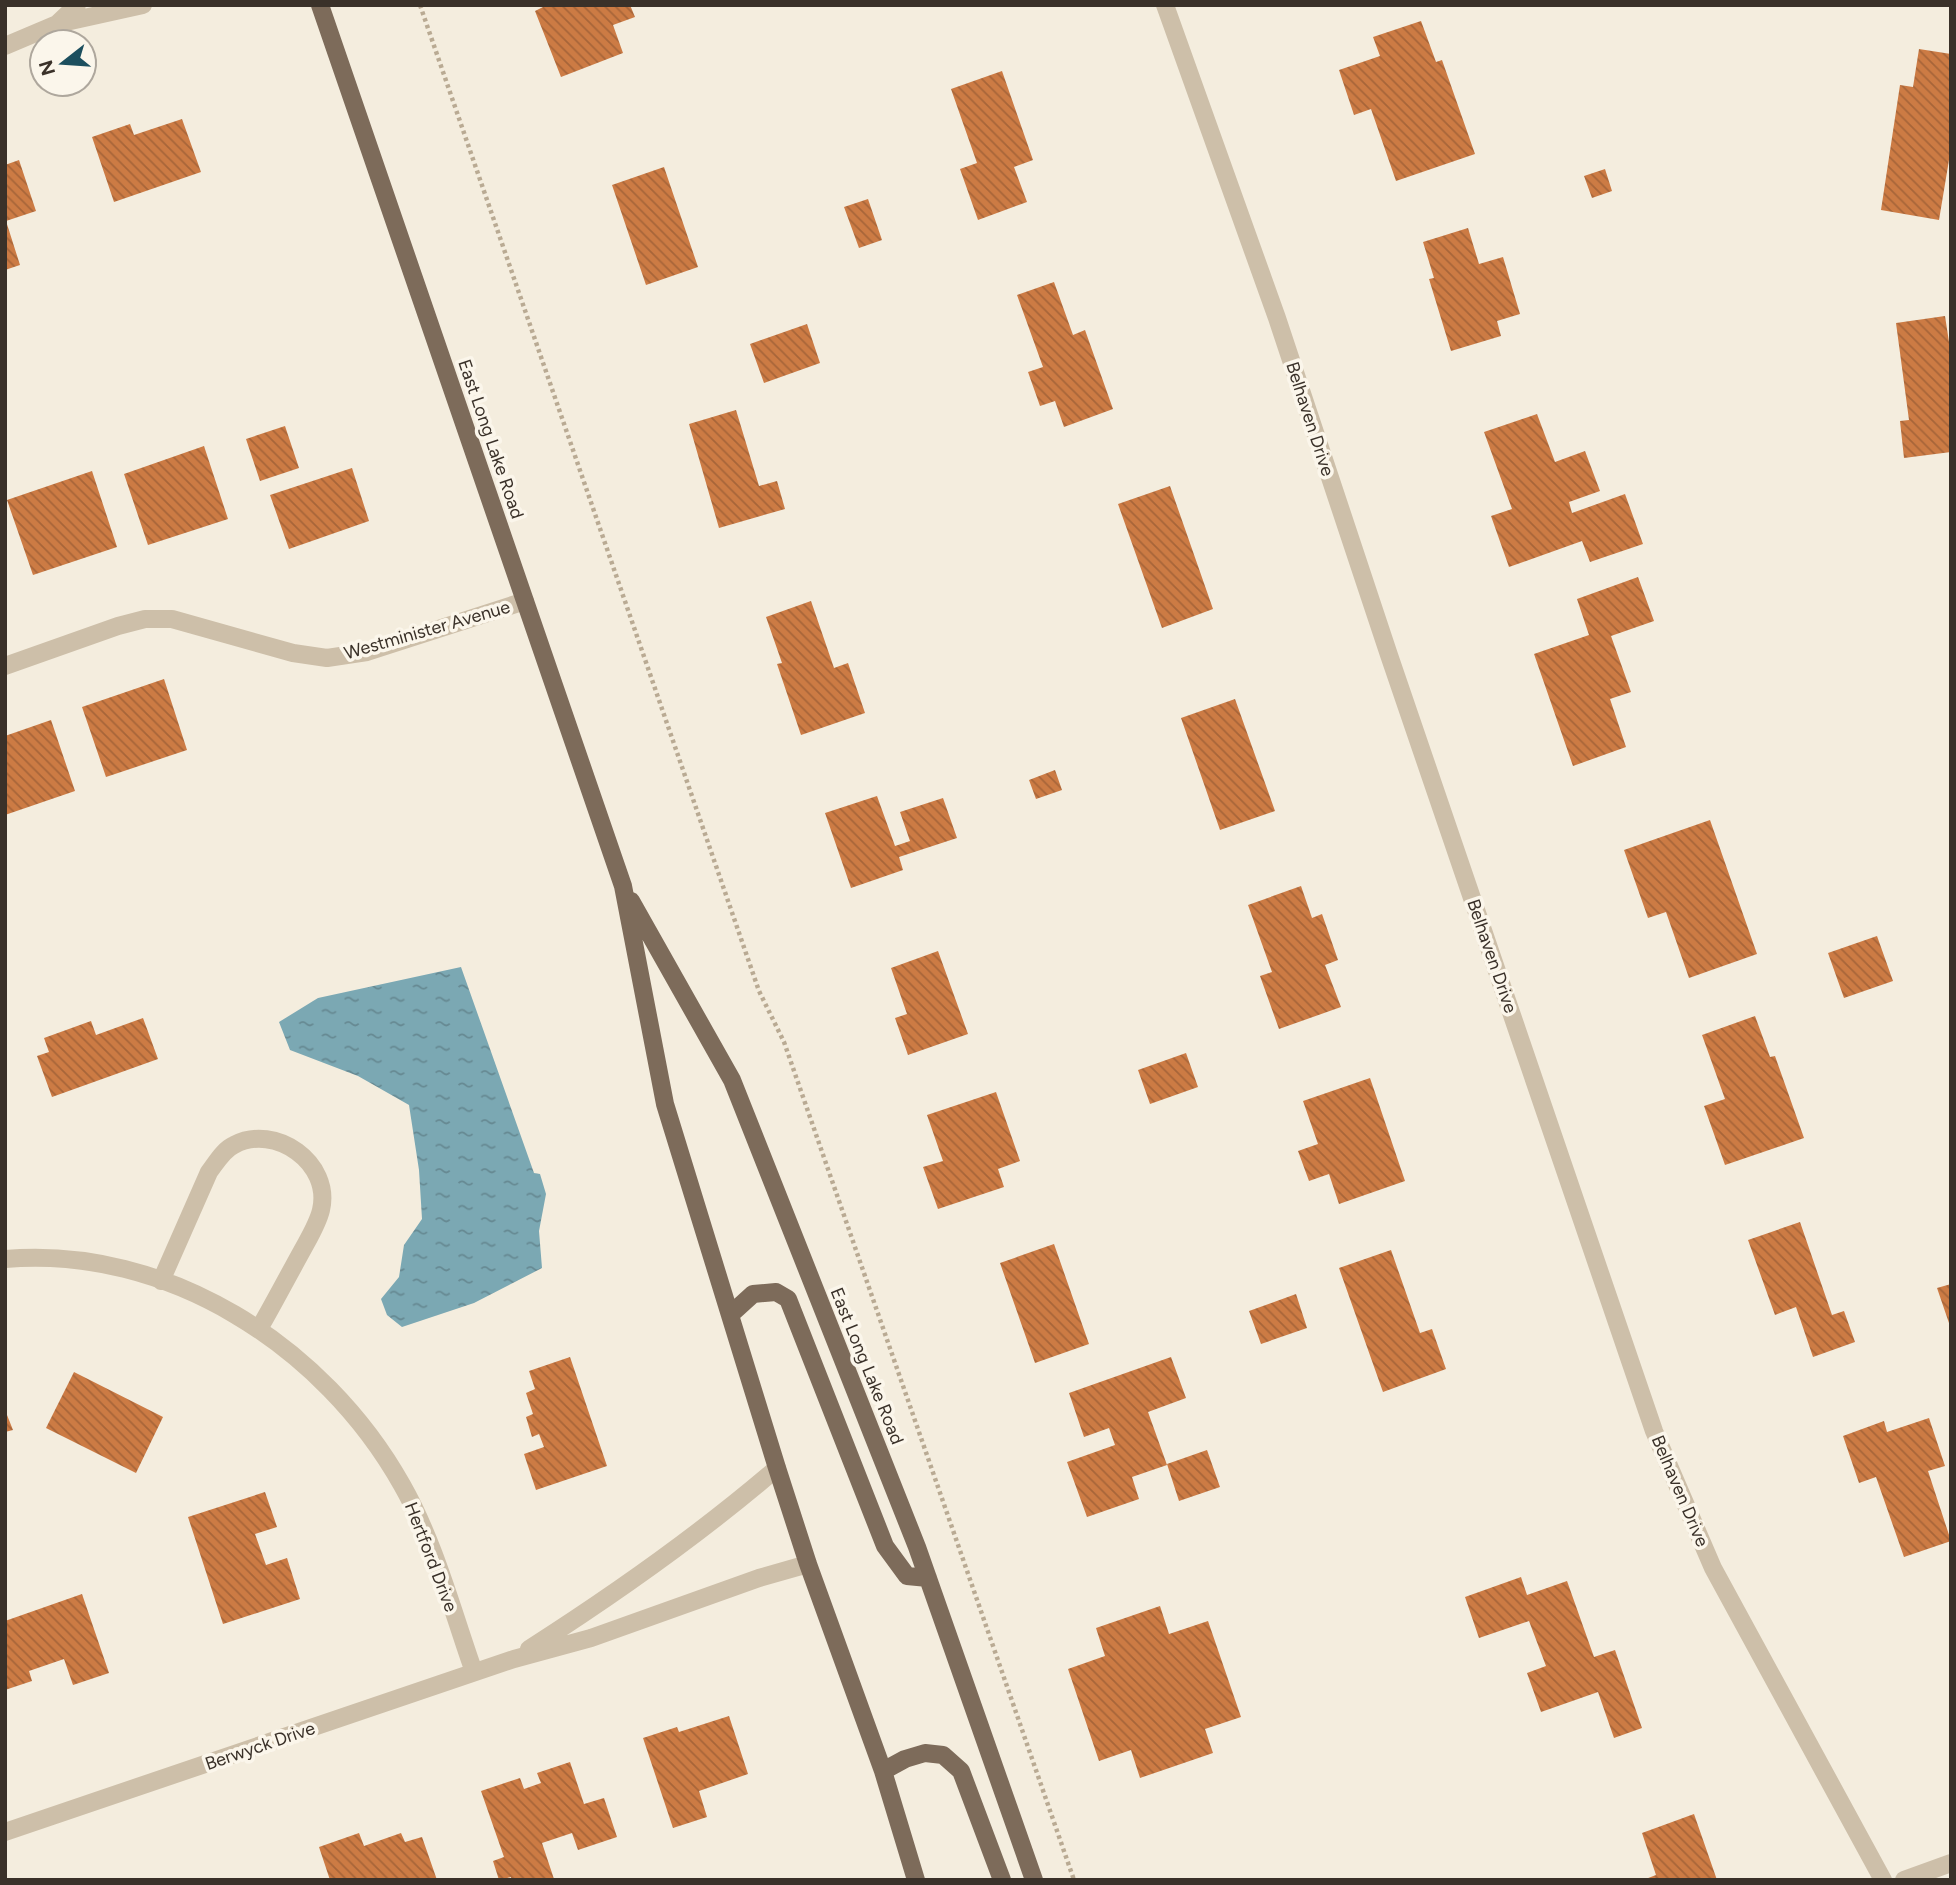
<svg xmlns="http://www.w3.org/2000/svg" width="1956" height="1885" font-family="Figtree,sans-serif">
<defs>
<pattern id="water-ripples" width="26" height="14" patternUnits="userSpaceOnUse" patternTransform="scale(1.75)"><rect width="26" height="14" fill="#7ba8b3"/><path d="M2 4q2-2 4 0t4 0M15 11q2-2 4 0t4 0" fill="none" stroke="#668992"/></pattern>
<pattern id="building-back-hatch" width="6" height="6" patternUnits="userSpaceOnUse" patternTransform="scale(1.75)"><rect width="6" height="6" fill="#cc7b44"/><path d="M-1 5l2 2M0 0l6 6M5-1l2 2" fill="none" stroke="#a76539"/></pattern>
</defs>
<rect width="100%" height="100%" fill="#f4edde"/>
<path fill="url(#water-ripples)" d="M 461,967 L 534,1173 L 540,1174 L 546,1194 L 539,1231 L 542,1268 L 474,1303 L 402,1327 L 387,1315 L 381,1299 L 399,1277 L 404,1245 L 422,1219 L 419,1170 L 409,1105 L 358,1076 L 290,1050 L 279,1022 L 318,998 Z"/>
<path fill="url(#building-back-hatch)" d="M 547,5 L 630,5 L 635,17 L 613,25 L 623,53 L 561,77 L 535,11 Z
M 1421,21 L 1436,62 L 1442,60 L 1475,154 L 1396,181 L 1371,109 L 1354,115 L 1339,70 L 1380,56 L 1373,37 Z
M 1919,49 L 1951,54 L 1951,148 L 1939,220 L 1881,210 L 1900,85 L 1913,87 Z
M 1002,71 L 1033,160 L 1014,167 L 1027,202 L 978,220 L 960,169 L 977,163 L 951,89 Z
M 182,119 L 201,172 L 114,202 L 92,137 L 130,124 L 134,135 Z
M 19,160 L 36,211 L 6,221 L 20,265 L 5,270 L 5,165 Z
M 664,167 L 698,267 L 646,285 L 612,185 Z
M 1605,169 L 1612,191 L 1592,198 L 1584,176 Z
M 868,199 L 882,240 L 859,248 L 844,207 Z
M 1468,228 L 1479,264 L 1503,257 L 1520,314 L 1497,321 L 1501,336 L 1451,351 L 1429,279 L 1434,278 L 1423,242 Z
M 1054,282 L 1073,335 L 1085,330 L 1113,409 L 1064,427 L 1055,401 L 1040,406 L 1028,372 L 1043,367 L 1017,295 Z
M 1945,316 L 1951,355 L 1951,452 L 1904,458 L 1900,421 L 1909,420 L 1896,323 Z
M 807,324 L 820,363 L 764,383 L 750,344 Z
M 736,410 L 759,486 L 777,481 L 785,509 L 719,528 L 689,424 Z
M 1537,414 L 1555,462 L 1585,451 L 1600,491 L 1569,502 L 1572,513 L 1625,494 L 1643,544 L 1590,562 L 1582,541 L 1509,567 L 1491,516 L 1512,509 L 1484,432 Z
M 285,426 L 299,468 L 260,481 L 246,439 Z
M 204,446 L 228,519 L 148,545 L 124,474 Z
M 352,468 L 369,521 L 289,549 L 270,495 Z
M 92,471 L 117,547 L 33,575 L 7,500 Z
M 1170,486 L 1213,609 L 1162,628 L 1118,504 Z
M 1638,577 L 1654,621 L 1611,636 L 1631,692 L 1610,699 L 1626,747 L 1573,766 L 1534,654 L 1589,635 L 1577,599 Z
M 811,601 L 834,668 L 848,663 L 865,713 L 801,735 L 777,664 L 782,663 L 766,617 Z
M 164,679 L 187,750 L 106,777 L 82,707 Z
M 1235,699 L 1275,811 L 1220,830 L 1181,718 Z
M 51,720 L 75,791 L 5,815 L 5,736 Z
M 1055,770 L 1062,790 L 1036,799 L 1029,780 Z
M 877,796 L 895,846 L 910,841 L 900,812 L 943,798 L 957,838 L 899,857 L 903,870 L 851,888 L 825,813 Z
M 1710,820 L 1757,954 L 1689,978 L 1666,912 L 1648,918 L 1624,850 Z
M 1301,886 L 1312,918 L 1322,914 L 1338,960 L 1325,965 L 1341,1007 L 1279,1029 L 1260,976 L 1272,972 L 1248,905 Z
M 1877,936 L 1893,981 L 1844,998 L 1828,953 Z
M 938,951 L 968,1034 L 908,1055 L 895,1018 L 907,1014 L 891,968 Z
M 1755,1016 L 1770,1057 L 1775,1056 L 1804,1138 L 1725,1165 L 1704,1106 L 1725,1099 L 1702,1035 Z
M 143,1018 L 158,1059 L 52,1097 L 37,1056 L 49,1052 L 44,1038 L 91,1021 L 96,1035 Z
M 1186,1053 L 1198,1087 L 1150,1104 L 1138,1070 Z
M 1370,1078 L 1405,1181 L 1339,1204 L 1329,1174 L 1309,1181 L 1298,1151 L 1318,1144 L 1303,1101 Z
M 996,1092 L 1020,1161 L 998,1169 L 1004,1187 L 938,1209 L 923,1167 L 943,1161 L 927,1115 Z
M 1800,1222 L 1832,1315 L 1844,1311 L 1855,1342 L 1813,1357 L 1796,1307 L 1775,1315 L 1748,1240 Z
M 1054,1244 L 1089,1344 L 1035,1363 L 1000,1263 Z
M 1391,1250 L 1420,1333 L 1432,1329 L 1446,1369 L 1383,1392 L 1339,1268 Z
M 1951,1284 L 1951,1326 L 1950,1326 L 1937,1288 Z
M 1296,1294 L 1307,1328 L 1261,1344 L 1249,1311 Z
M 570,1357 L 607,1466 L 536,1490 L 524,1454 L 544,1447 L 539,1434 L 532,1437 L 526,1417 L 533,1414 L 526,1393 L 535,1389 L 529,1371 Z
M 1171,1357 L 1186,1398 L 1148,1412 L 1167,1465 L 1132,1477 L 1139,1499 L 1087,1517 L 1067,1462 L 1115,1445 L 1109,1428 L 1084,1437 L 1069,1393 Z
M 74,1372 L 163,1417 L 136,1473 L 46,1428 Z
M 5,1410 L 13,1430 L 5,1432 Z
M 1929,1418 L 1945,1466 L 1928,1471 L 1951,1541 L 1904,1557 L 1876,1477 L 1859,1483 L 1843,1436 L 1884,1421 L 1887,1432 Z
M 1207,1450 L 1220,1487 L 1179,1501 L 1167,1464 Z
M 265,1492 L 277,1527 L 255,1534 L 266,1565 L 287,1558 L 300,1599 L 223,1624 L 188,1517 Z
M 1521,1577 L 1527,1595 L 1567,1581 L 1594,1657 L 1615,1650 L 1642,1728 L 1614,1738 L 1598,1692 L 1541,1712 L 1527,1673 L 1546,1666 L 1529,1621 L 1479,1638 L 1465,1597 Z
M 82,1594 L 109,1673 L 73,1685 L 64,1659 L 29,1671 L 32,1681 L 5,1690 L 5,1621 Z
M 1160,1606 L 1169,1634 L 1208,1621 L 1241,1717 L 1205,1729 L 1213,1753 L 1140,1778 L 1131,1750 L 1099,1761 L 1068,1669 L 1105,1656 L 1096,1628 Z
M 729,1716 L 748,1774 L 699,1791 L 707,1817 L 673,1828 L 643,1738 L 677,1727 L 679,1732 Z
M 570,1762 L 584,1804 L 604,1798 L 617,1837 L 578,1850 L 572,1833 L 542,1843 L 554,1879 L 511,1880 L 511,1877 L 499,1880 L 493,1861 L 504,1857 L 481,1791 L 520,1778 L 524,1789 L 541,1783 L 537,1773 Z
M 1694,1814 L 1717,1880 L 1643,1880 L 1656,1875 L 1642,1833 Z
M 359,1833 L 364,1846 L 401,1833 L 405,1842 L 422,1837 L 437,1880 L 330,1880 L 319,1847 Z"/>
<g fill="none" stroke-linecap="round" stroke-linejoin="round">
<path stroke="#b9aa93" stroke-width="4.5" stroke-dasharray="3.5 3.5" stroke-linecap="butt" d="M 420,5 L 759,991 L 784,1042 L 1074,1880"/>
<path stroke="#cdbfa9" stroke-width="18" d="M 77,5 L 57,24 L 143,5
M 1165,5 L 1277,318 L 1389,655 L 1654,1431 L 1713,1568 L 1883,1880
M 5,46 L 57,24
M 5,666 L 118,626 L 145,619 L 172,619 L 293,653 L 327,658 L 367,652 L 525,601
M 5,1259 C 167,1245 324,1346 402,1485 C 435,1543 452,1610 474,1672
M 161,1281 L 209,1172 C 216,1163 223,1150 234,1145 C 275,1123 332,1163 321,1210 C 318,1223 309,1238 303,1249 C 288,1276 274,1303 259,1329
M 529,1649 C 615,1594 699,1535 777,1468
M 5,1832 L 514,1659 L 591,1638 L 759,1578 L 808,1564
M 1904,1880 L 1951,1863"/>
<path stroke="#7d6b5a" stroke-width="18" d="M 320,5 L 623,886 L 665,1104 L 777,1468 L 808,1564 L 883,1771 L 916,1880
M 631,901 L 732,1080 L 917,1547 L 1034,1880
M 731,1314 L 753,1294 L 776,1292 L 788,1299 L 885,1546 L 907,1576 L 928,1578
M 883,1771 L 905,1759 L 925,1753 L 943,1755 L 961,1771 L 1002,1880"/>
</g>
<g text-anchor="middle" stroke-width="7" stroke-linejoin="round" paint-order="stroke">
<g font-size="18" fill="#3a3129" stroke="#fbf6eb">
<text transform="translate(1310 419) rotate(72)" y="6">Belhaven Drive</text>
<text transform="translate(491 439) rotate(71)" y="6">East Long Lake Road</text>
<text transform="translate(427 630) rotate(-16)" y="6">Westminister Avenue</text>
<text transform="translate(1492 956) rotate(71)" y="6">Belhaven Drive</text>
<text transform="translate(867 1366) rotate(68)" y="6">East Long Lake Road</text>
<text transform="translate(1680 1491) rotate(67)" y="6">Belhaven Drive</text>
<text transform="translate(431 1557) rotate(69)" y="6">Hertford Drive</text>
<text transform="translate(260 1746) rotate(-19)" y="6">Berwyck Drive</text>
</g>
</g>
<rect width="1956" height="1885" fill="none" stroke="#3a3129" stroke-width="14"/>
<g transform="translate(63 63) rotate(253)"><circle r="33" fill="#fbf6eb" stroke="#aea79d" stroke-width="2"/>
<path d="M0-5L12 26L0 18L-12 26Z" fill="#1c4f5e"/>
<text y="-10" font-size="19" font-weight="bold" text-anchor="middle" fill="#3a3129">N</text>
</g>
</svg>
